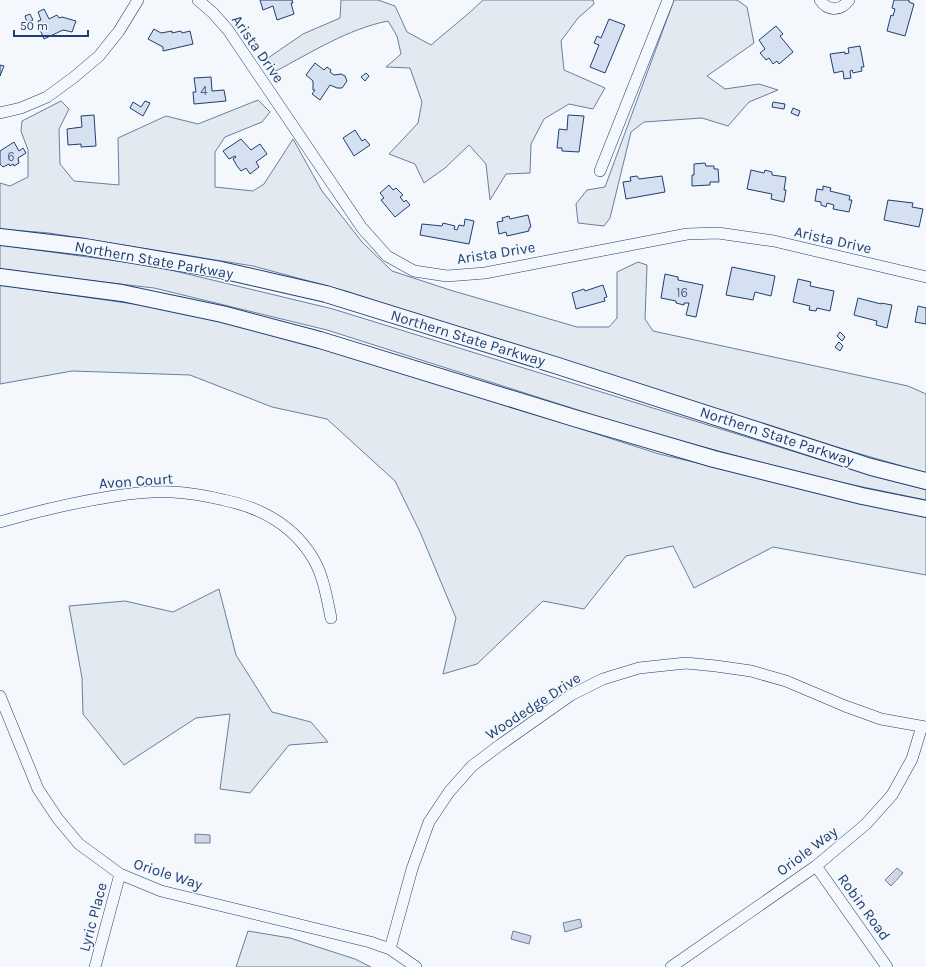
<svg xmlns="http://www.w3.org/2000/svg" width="926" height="967" font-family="Karla,sans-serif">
<rect width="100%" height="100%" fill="#f4f7fb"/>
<path fill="#e3e9f0" stroke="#687fa3" d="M 341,0 L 378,0 L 395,6 L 407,32 L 431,45 C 448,30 467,16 483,0 L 593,0 L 594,4 L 578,18 L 561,41 L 564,70 L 605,88 L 593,109 L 569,104 L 544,119 L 531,144 L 530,173 L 506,174 L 490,200 L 486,164 L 469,145 L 445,168 L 424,183 L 415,164 L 389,154 L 418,123 L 422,102 L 410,68 L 386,67 L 401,54 L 397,36 L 388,21 C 348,29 312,52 276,71 L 268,58 L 303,34 L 340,18 Z
M 674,0 L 737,0 L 747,7 L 754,43 L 707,76 L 725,89 L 759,84 L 778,90 L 749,102 L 728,126 L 702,118 L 644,122 L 631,132 L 610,218 L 604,226 L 578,223 L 576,204 L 587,190 L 605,187 Z
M 258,100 L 270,112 L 262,122 L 225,137 L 215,152 L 215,187 L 253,191 L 264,184 L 293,139 L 322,191 L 362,242 L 392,271 L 450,290 L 577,327 L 609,327 L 617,318 L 617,272 L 638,262 L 647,265 L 645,319 L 653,331 L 908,386 L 926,394 L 926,473 L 757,424 L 346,291 L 253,266 L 49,233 L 0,229 L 0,183 L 10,186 L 28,177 L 28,150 L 21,131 L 22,121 L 61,101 L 69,109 L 59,129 L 60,164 L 74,181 L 119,185 L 118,138 L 166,116 L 198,124 Z
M 0,245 L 154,266 L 333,309 L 821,460 L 926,488 L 926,500 L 819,478 L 644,431 L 327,330 L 154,288 L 0,270 Z
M 0,285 L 148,306 L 259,330 L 522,410 L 659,454 L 926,516 L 926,575 L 773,547 L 694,588 L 673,546 L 626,556 L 584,609 L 543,601 L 477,664 L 443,674 L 456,618 L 420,532 L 395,481 L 327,419 L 272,407 L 190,375 L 72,371 L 0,384 Z
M 219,589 L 236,655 L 272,712 L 311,722 L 328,742 L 289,745 L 250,793 L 220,789 L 230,714 L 196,718 L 124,765 L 83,714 L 82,678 L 69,606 L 125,601 L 173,612 Z
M 248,931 L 290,938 L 355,959 L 371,967 L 236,967 Z"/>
<path fill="#cfd7e4" stroke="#687fa3" d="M 195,834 L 210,835 L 210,843 L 195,843 Z
M 897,868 L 903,873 L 891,886 L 885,880 Z
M 580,919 L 582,927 L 565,932 L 563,923 Z
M 513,931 L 531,936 L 529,944 L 511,939 Z"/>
<path fill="#d5e0f0" stroke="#1d3f73" d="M 260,0 L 292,0 L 293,3 L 291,3 L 294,14 L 277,20 L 273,6 L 263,10 Z
M 894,0 L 909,0 L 909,2 L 914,4 L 905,36 L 887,31 L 891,15 L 893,16 L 895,9 L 892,8 Z
M 44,9 L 49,19 L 57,15 L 59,18 L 62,17 L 76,21 L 72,32 L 63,30 L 44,39 L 38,25 L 39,25 L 38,21 L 41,20 L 38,12 Z
M 30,14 L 33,20 L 27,22 L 25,16 Z
M 609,19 L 625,25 L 605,73 L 590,67 L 599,45 L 594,43 L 597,36 L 601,38 Z
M 776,26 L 783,34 L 780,36 L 793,52 L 779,64 L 777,61 L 773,64 L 769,58 L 766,60 L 760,53 L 765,49 L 759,40 Z
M 154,29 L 161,33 L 172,31 L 172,33 L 181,31 L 182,33 L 190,31 L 193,44 L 163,51 L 163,47 L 148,39 Z
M 860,46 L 864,67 L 861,67 L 862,71 L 853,73 L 852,70 L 850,71 L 851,78 L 844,79 L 843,71 L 834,73 L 830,54 L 845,52 L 845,54 L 849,53 L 848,48 Z
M 315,63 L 324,70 L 327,67 L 331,70 L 330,72 L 334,75 L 341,74 L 345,76 L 347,81 L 342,88 L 337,88 L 330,85 L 320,100 L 312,94 L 315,90 L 313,90 L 313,81 L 306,75 Z
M 0,65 L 4,66 L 0,76 Z
M 366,73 L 369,76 L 365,81 L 361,77 Z
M 211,77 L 212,91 L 224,90 L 226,101 L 194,104 L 193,92 L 196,92 L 194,78 Z
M 145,101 L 150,103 L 143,116 L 130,108 L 133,102 L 141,107 Z
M 773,102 L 785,104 L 784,109 L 772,107 Z
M 793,108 L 800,111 L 798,116 L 791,113 Z
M 94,115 L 96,146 L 81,147 L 81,144 L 68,145 L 67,129 L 82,127 L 81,116 Z
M 568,115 L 584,116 L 579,152 L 562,151 L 562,148 L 557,148 L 559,129 L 567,130 Z
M 355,130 L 362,141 L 365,139 L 370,145 L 354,156 L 343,138 Z
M 241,139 L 251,150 L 260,144 L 267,154 L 256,162 L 259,167 L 250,174 L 246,168 L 241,171 L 237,166 L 233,159 L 236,157 L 235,156 L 229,159 L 223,151 Z
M 14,142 L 19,151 L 23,148 L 26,153 L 18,158 L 19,163 L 14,166 L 13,164 L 10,166 L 9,164 L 3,167 L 0,164 L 0,151 Z
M 705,163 L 706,166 L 714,166 L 714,169 L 718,169 L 719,182 L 710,182 L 710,185 L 692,186 L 692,175 L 694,175 L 694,164 Z
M 751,170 L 764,173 L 765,170 L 772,172 L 772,175 L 786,177 L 784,190 L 786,190 L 784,202 L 771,199 L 772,194 L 747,189 Z
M 637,176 L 639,179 L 662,176 L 665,192 L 626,199 L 623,182 L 631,181 L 630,177 Z
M 389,185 L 393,190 L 396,188 L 403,195 L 400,197 L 404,202 L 406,200 L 410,205 L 395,217 L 381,200 L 384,198 L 380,193 Z
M 823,186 L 831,188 L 830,191 L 850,196 L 849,200 L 852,200 L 849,212 L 833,209 L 834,205 L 827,203 L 826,207 L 821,205 L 821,202 L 815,201 L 817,189 L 823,190 Z
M 888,200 L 913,203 L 912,207 L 923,209 L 919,227 L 884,220 Z
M 528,215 L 531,227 L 529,228 L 529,231 L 507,236 L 506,232 L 499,234 L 497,222 L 503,221 L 502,218 L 509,216 L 510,219 Z
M 465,219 L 474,221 L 469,244 L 420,235 L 422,224 L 442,226 L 443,223 L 455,226 L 454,229 L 457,230 L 459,225 L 464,226 Z
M 732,267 L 775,276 L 771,296 L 755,292 L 753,300 L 726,295 Z
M 665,274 L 678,277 L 678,280 L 703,285 L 696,317 L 686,315 L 689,303 L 684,303 L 684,305 L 676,303 L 676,301 L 661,298 Z
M 798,279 L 811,282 L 810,286 L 834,291 L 830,311 L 817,308 L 816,311 L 809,310 L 810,306 L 793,302 Z
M 603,285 L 607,297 L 604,298 L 605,301 L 576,309 L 572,293 L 584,289 L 585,291 Z
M 858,298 L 881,304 L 881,303 L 892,305 L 887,328 L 876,325 L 877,321 L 854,315 Z
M 918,306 L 926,308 L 926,324 L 915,322 Z
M 840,332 L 845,337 L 842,341 L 837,336 Z
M 839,342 L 843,346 L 840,351 L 835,347 Z"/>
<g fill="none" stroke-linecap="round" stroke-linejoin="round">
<g stroke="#1d3f73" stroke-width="12">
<path id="minor" d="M 198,0 L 213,13 L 228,30 L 362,228 L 387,256 L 414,271 L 447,276 L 485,273 L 687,234 L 718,233 L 774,241 L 926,277
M 820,0 C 828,12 841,11 849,0
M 0,113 L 21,108 L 47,97 L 73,78 L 99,56 L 119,31 L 138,0
M 600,171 L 668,0
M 0,522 C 38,511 76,502 115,496 C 134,493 154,491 173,492 C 190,493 207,496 224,500 C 262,508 294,525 314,560 C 324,578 327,599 331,618
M 0,696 L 38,789 L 58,819 L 79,844 L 120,874 L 161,891 L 370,942 L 390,949 L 416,967
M 816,866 L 887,967
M 390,949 L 412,869 L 429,822 L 449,792 L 472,766 L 500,745 L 571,695 L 603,679 L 639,668 L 686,663 L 716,666 L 751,671 L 786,681 L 845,706 L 881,719 L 926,727
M 95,967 L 120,874
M 671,967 L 816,866 L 866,824 L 892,795 L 912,759 L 922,726"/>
</g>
<g stroke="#1d3f73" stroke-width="18">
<path id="highway" d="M 0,237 L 85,247 L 221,270 L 326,294 L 558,366 L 871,467 L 926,481
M 0,277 L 122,293 L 222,314 L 320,340 L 574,418 L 714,459 L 862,496 L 926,509"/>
</g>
<use href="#minor" stroke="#f4f7fb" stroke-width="11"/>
<use href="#highway" stroke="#f4f7fb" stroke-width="16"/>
</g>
<g text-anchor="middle" stroke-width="3" stroke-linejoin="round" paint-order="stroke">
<g font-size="13" fill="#4b6792">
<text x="204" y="95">4</text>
<text x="11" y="161">6</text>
<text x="682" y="297">16</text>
</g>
<g font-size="15" fill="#1d3f73" stroke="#f4f7fb">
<text transform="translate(258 49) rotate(55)" y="5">Arista Drive</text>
<text transform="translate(833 240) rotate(13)" y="5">Arista Drive</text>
<text transform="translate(496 253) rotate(-9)" y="5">Arista Drive</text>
<text transform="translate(154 260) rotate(10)" y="5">Northern State Parkway</text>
<text transform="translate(468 338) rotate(17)" y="5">Northern State Parkway</text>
<text transform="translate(777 436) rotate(18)" y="5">Northern State Parkway</text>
<text transform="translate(136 481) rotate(-4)" y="5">Avon Court</text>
<text transform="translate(533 706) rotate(-33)" y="5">Woodedge Drive</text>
<text transform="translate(807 851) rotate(-37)" y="5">Oriole Way</text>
<text transform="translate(168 874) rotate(18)" y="5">Oriole Way</text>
<text transform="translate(864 907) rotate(54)" y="5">Robin Road</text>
<text transform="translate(93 917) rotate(-75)" y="5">Lyric Place</text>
</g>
</g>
<path d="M14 30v6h74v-6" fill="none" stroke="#1d3f73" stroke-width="2"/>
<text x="20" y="30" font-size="12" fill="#1d3f73" stroke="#f4f7fb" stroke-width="3" paint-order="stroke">50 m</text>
</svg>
